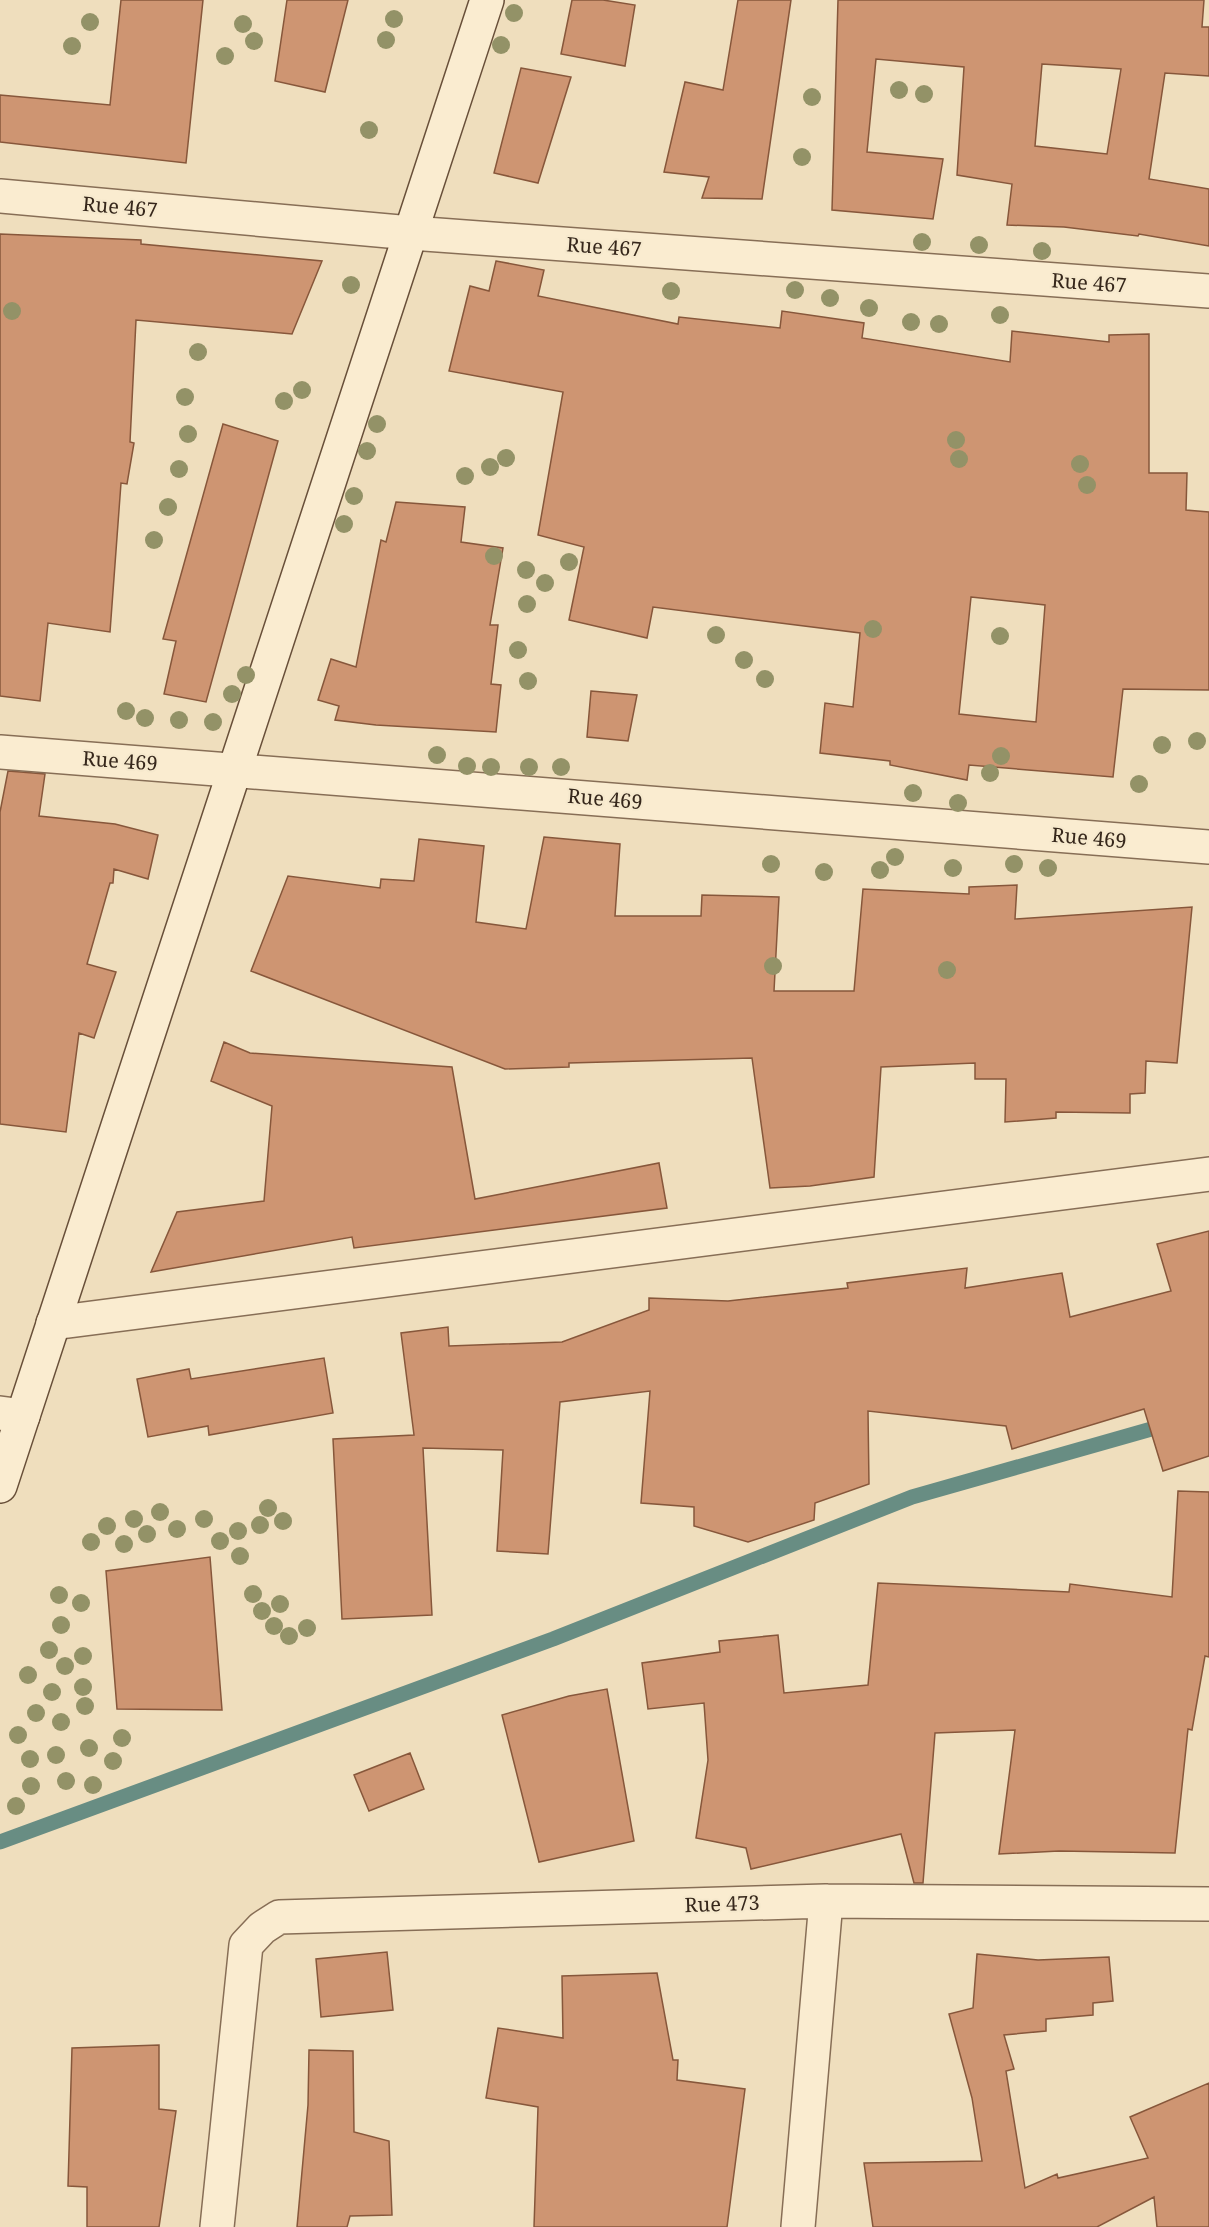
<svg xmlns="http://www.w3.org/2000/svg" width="1209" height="2227" font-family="'Noto Serif',serif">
<rect width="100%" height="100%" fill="#efdebd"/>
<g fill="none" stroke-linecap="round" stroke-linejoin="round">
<path stroke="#688d83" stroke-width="15" d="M 0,1842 L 553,1639 L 912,1497 L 1169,1424"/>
</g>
<path fill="#ce9572" stroke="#87573b" stroke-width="1.5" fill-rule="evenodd" d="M 121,0 L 203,0 L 186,163 L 0,142 L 0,95 L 110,105 Z
M 287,0 L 348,0 L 325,92 L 275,81 Z
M 572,0 L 603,0 L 635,5 L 625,66 L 561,54 Z
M 738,0 L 791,0 L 762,199 L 702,198 L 709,177 L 664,172 L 685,82 L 723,90 Z
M 838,0 L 1204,0 L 1202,27 L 1209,27 L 1209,76 L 1165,73 L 1149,179 L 1209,189 L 1209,246 L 1139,234 L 1138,236 L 1064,227 L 1007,225 L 1012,184 L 957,175 L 964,67 L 876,59 L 867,152 L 943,159 L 933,219 L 832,210 ZM 1042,64 L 1121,69 L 1107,154 L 1035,146 Z
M 521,68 L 571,77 L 538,183 L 494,173 Z
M 0,234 L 141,240 L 141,244 L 322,261 L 292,334 L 136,320 L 130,442 L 134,443 L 127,484 L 121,483 L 110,632 L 48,623 L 40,701 L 0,696 Z
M 496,261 L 544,270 L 538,296 L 678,324 L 679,317 L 780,328 L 782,311 L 864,323 L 862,338 L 1010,362 L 1012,331 L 1109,342 L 1109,335 L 1149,334 L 1149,473 L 1187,473 L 1186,510 L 1209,512 L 1209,690 L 1123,689 L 1113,777 L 969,765 L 967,780 L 890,765 L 890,761 L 820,753 L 825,703 L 853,707 L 860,633 L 653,607 L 647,638 L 569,620 L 584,547 L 538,535 L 563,392 L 449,371 L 470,286 L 489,291 ZM 971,597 L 1045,605 L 1036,722 L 959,714 Z
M 223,424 L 278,441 L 206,702 L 164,694 L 176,641 L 163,639 Z
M 396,502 L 465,507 L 461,542 L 503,548 L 490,625 L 498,625 L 491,684 L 501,685 L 496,732 L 376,725 L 335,720 L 339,706 L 318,700 L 331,659 L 356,667 L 381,540 L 386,542 Z
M 591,691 L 637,695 L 628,741 L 587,737 Z
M 8,771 L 45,774 L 39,816 L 115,824 L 158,835 L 148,879 L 114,869 L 113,883 L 110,883 L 87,964 L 116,972 L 94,1038 L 79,1033 L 66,1132 L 0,1124 L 0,812 Z
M 544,837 L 620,844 L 615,916 L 701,916 L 702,895 L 779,897 L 774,991 L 854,991 L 863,889 L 969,894 L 969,887 L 1017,885 L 1015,919 L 1192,907 L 1177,1063 L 1146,1061 L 1145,1093 L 1130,1094 L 1130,1113 L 1056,1112 L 1056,1118 L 1005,1122 L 1006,1079 L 975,1079 L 975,1063 L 881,1067 L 874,1177 L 810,1186 L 770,1188 L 752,1058 L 569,1063 L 569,1067 L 505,1069 L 251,971 L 288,876 L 380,888 L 381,879 L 414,881 L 419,839 L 484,846 L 476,922 L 526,929 Z
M 224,1042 L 250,1053 L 452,1067 L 475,1199 L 659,1163 L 667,1208 L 354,1248 L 352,1237 L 151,1272 L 177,1212 L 264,1201 L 272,1106 L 211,1081 Z
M 1209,1231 L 1209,1456 L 1163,1471 L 1144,1409 L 1012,1449 L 1006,1426 L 868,1411 L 869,1484 L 815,1503 L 814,1520 L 748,1542 L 694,1526 L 694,1507 L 641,1503 L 650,1391 L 560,1402 L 548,1554 L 497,1551 L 503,1450 L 423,1448 L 432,1615 L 342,1619 L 333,1439 L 414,1435 L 401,1333 L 448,1327 L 449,1346 L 562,1342 L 649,1310 L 649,1298 L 728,1301 L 848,1288 L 847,1283 L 967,1268 L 965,1288 L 1062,1273 L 1070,1317 L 1171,1291 L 1157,1244 Z
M 324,1358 L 333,1413 L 209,1435 L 208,1426 L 148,1437 L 137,1379 L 189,1369 L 191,1379 Z
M 1178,1491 L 1209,1492 L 1209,1657 L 1205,1656 L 1192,1730 L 1188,1729 L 1175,1853 L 1059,1851 L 999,1854 L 1015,1730 L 935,1733 L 923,1883 L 914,1883 L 901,1834 L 751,1869 L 746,1848 L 696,1838 L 708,1760 L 704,1703 L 648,1709 L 642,1663 L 720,1652 L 719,1641 L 778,1635 L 784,1693 L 868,1685 L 878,1583 L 1069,1592 L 1070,1584 L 1172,1597 Z
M 210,1557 L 222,1710 L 117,1709 L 106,1571 Z
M 607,1689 L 634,1841 L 539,1862 L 502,1715 L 569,1696 Z
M 410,1753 L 424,1789 L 369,1811 L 354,1775 Z
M 387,1952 L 393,2010 L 321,2017 L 316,1959 Z
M 977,1954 L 1038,1960 L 1109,1957 L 1113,2001 L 1093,2003 L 1093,2015 L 1046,2019 L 1046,2031 L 1004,2035 L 1014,2069 L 1006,2071 L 1025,2188 L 1057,2174 L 1058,2178 L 1148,2158 L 1130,2117 L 1209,2083 L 1209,2227 L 1157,2227 L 1154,2197 L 1097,2227 L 873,2227 L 864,2163 L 982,2161 L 972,2098 L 949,2014 L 973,2008 Z
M 657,1973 L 673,2060 L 678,2060 L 677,2080 L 745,2089 L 727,2227 L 534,2227 L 538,2107 L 486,2098 L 498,2028 L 563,2038 L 562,1976 Z
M 159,2045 L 159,2109 L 176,2111 L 159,2227 L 87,2227 L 87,2187 L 68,2186 L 72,2048 Z
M 309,2050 L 353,2051 L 354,2132 L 389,2141 L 392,2215 L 350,2216 L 347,2227 L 297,2227 L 308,2105 Z"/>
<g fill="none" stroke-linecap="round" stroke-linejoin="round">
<g stroke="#876e56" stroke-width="36">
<path id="street" d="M 0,196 L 411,233 L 1209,291
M 0,752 L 1209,847
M 53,1323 L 1209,1174
M 0,1413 L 23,1416
M 217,2227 L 246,1945 L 262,1928 L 279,1917 L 826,1901 L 1209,1904
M 798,2227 L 826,1901"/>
</g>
<g stroke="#684f39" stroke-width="36">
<path id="secondary" d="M 0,1486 L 487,0"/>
</g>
<use href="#street" stroke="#faecd0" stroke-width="33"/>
<use href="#secondary" stroke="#faecd0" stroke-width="33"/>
</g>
<g fill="#939267">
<circle cx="514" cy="13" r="9"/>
<circle cx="394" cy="19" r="9"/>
<circle cx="90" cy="22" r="9"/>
<circle cx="243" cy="24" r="9"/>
<circle cx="386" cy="40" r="9"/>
<circle cx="254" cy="41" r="9"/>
<circle cx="501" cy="45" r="9"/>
<circle cx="72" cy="46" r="9"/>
<circle cx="225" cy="56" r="9"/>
<circle cx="899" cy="90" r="9"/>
<circle cx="924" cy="94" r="9"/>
<circle cx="812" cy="97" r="9"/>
<circle cx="369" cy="130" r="9"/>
<circle cx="802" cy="157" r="9"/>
<circle cx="922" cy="242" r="9"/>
<circle cx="979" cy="245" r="9"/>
<circle cx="1042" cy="251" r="9"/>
<circle cx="351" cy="285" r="9"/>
<circle cx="795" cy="290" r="9"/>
<circle cx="671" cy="291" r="9"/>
<circle cx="830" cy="298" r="9"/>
<circle cx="869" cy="308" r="9"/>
<circle cx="12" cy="311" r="9"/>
<circle cx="1000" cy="315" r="9"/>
<circle cx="911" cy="322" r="9"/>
<circle cx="939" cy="324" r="9"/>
<circle cx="198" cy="352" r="9"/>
<circle cx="302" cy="390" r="9"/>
<circle cx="185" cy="397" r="9"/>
<circle cx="284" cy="401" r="9"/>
<circle cx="377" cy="424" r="9"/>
<circle cx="188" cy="434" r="9"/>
<circle cx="956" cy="440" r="9"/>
<circle cx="367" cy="451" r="9"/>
<circle cx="506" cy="458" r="9"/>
<circle cx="959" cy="459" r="9"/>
<circle cx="1080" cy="464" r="9"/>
<circle cx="490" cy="467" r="9"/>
<circle cx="179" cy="469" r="9"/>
<circle cx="465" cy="476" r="9"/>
<circle cx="1087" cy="485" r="9"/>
<circle cx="354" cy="496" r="9"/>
<circle cx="168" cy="507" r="9"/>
<circle cx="344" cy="524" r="9"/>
<circle cx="154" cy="540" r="9"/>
<circle cx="494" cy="556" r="9"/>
<circle cx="569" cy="562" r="9"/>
<circle cx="526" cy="570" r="9"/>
<circle cx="545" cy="583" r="9"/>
<circle cx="527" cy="604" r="9"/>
<circle cx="873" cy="629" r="9"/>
<circle cx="716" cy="635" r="9"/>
<circle cx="1000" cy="636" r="9"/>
<circle cx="518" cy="650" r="9"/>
<circle cx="744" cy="660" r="9"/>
<circle cx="246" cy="675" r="9"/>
<circle cx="765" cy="679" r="9"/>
<circle cx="528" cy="681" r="9"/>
<circle cx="232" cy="694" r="9"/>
<circle cx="126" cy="711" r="9"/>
<circle cx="145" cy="718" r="9"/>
<circle cx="179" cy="720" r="9"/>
<circle cx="213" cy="722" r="9"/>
<circle cx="1197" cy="741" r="9"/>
<circle cx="1162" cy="745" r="9"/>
<circle cx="437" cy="755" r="9"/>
<circle cx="1001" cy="756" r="9"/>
<circle cx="467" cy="766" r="9"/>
<circle cx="491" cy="767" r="9"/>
<circle cx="529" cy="767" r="9"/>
<circle cx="561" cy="767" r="9"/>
<circle cx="990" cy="773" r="9"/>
<circle cx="1139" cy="784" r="9"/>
<circle cx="913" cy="793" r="9"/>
<circle cx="958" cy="803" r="9"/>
<circle cx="895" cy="857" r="9"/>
<circle cx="771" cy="864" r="9"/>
<circle cx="1014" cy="864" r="9"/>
<circle cx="953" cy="868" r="9"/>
<circle cx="1048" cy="868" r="9"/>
<circle cx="880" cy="870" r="9"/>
<circle cx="824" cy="872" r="9"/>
<circle cx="773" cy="966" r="9"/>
<circle cx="947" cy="970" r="9"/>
<circle cx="268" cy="1508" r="9"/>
<circle cx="160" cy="1512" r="9"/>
<circle cx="134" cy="1519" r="9"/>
<circle cx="204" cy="1519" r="9"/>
<circle cx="283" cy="1521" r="9"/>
<circle cx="260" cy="1525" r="9"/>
<circle cx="107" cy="1526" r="9"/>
<circle cx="177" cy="1529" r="9"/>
<circle cx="238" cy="1531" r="9"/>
<circle cx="147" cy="1534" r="9"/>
<circle cx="220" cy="1541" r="9"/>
<circle cx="91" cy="1542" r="9"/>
<circle cx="124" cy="1544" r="9"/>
<circle cx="240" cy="1556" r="9"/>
<circle cx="253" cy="1594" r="9"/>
<circle cx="59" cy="1595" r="9"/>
<circle cx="81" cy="1603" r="9"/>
<circle cx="280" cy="1604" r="9"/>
<circle cx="262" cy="1611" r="9"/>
<circle cx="61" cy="1625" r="9"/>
<circle cx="274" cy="1626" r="9"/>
<circle cx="307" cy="1628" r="9"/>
<circle cx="289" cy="1636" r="9"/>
<circle cx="49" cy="1650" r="9"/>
<circle cx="83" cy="1656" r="9"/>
<circle cx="65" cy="1666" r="9"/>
<circle cx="28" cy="1675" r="9"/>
<circle cx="83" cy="1687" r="9"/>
<circle cx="52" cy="1692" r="9"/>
<circle cx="85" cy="1706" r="9"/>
<circle cx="36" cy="1713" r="9"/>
<circle cx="61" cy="1722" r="9"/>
<circle cx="18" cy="1735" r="9"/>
<circle cx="122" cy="1738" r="9"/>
<circle cx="89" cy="1748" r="9"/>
<circle cx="56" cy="1755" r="9"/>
<circle cx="30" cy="1759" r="9"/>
<circle cx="113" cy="1761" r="9"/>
<circle cx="66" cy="1781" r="9"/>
<circle cx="93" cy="1785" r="9"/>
<circle cx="31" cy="1786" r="9"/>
<circle cx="16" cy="1806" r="9"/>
</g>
<g text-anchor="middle" stroke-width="4.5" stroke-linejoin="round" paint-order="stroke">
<g font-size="20" fill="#36271b" stroke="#f6e9cd">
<text transform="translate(120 207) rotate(5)" y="7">Rue 467</text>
<text transform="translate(604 247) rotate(4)" y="7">Rue 467</text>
<text transform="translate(1089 283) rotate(4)" y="7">Rue 467</text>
<text transform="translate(120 761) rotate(4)" y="7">Rue 469</text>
<text transform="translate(605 799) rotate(5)" y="7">Rue 469</text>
<text transform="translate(1089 838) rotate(5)" y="7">Rue 469</text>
<text transform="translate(722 1904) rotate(-2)" y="7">Rue 473</text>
</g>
</g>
</svg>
